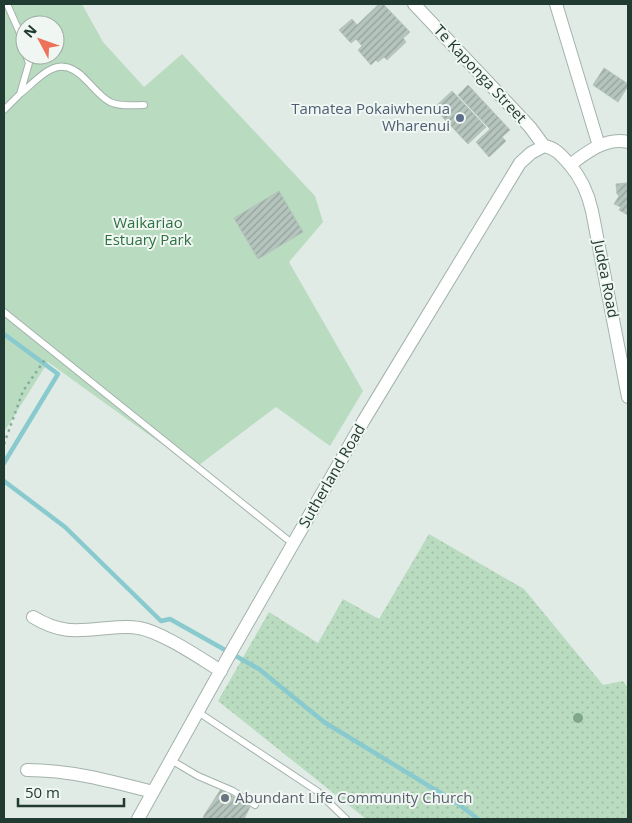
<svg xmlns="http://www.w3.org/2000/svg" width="632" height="823" font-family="'Open Sans',sans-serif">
<defs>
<pattern id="grass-dots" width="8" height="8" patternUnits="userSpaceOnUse" patternTransform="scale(1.25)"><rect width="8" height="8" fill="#b9dbc0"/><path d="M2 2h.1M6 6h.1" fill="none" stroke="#9fbda5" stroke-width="1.8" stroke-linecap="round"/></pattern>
<pattern id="building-hatch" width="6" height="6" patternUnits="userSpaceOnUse" patternTransform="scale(1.25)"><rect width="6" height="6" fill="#b5c5be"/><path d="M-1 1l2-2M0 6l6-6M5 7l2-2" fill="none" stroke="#93a19b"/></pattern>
</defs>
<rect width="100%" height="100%" fill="#e0ebe5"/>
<path fill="url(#grass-dots)" d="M 429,534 L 524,589 L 603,685 L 623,681 L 628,688 L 628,819 L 366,819 L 218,701 L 269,612 L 318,643 L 343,599 L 379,619 Z"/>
<path fill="#b9dbc0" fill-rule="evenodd" d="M 4,4 L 82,4 L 103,42 L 144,87 L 182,54 L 315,196 L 323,222 L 289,262 L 363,391 L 330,446 L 276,407 L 195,468 L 48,362 L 4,432 ZM 25,25 L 55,25 L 55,55 L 25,55 Z"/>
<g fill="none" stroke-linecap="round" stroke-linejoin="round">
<path stroke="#89cacf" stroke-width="4.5" d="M 4,334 L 58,374 L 4,463
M 4,481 L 65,527 L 161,621 L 170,619 L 259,669 L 324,722 L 457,803 L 478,819"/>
</g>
<path fill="url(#building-hatch)" stroke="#b3c4bb" d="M 379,4 L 383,4 L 410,32 L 403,38 L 406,42 L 387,60 L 384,57 L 378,62 L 376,60 L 371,65 L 358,50 L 362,46 L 356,39 L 351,43 L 339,30 L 352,19 L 357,25 Z
M 604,68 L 628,84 L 628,86 L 618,102 L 593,85 Z
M 468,85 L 510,130 L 502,137 L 506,141 L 489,157 L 476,142 L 490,129 L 458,95 Z
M 452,91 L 486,127 L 468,144 L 434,108 Z
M 627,183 L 628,194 L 628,215 L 619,210 L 621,207 L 614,204 L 619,196 L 617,194 L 616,184 Z
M 279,191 L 303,232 L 258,259 L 234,218 Z
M 221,789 L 250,807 L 244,819 L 206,819 L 203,817 Z"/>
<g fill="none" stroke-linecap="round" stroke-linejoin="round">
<g stroke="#a3b2ac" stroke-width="8">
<path id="service" d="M 7,4 L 19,31 L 25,50
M 20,94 C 44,74 60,51 87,81 C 94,88 101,97 110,102 C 120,107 134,105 144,105
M 4,110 L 20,94 L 29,63 L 26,55
M 4,312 L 293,544
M 198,712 L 317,791 L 346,819
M 171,760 L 198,776 L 233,791 L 255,805"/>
</g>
<g stroke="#a3b2ac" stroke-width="14">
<path id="minor" d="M 414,4 L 530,127 L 544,146
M 556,4 L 599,146
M 544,146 C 556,148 562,156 570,165 C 587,152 606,137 628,142
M 570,165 C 582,179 588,193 592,211 L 628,397
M 33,617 C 61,634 77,631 108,628 C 118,627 129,626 139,628 C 162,632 200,658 221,671
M 27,770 C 70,770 111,781 153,792
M 138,819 L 231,652 L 364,420 L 520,163 L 531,153 L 544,146"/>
</g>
<path stroke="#81ad9c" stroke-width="2.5" stroke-dasharray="2.5 4" stroke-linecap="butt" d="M 4,444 L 23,391 L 46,358"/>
<use href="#service" stroke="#fff" stroke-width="6"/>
<use href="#minor" stroke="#fff" stroke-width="12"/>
</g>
<circle fill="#7ea78b" cx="578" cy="718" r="5"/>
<circle fill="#5c6f8a" stroke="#f0f7f3" stroke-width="2" cx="460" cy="118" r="5"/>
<circle fill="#6b7280" stroke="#f0f7f3" stroke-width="2" cx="225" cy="798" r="5"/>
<g text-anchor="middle" stroke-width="4" stroke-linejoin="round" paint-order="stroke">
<g font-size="15" fill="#213a32" stroke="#f0f7f3">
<text transform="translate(480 74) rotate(47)" y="5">Te Kaponga Street</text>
<text transform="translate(606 279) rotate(79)" y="5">Judea Road</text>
<text transform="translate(332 476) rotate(-60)" y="5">Sutherland Road</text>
</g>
<g font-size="15" fill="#4e5e75" stroke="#f0f7f3" text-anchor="end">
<text x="450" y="114">Tamatea Pokaiwhenua<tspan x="450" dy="17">Wharenui</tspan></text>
</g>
<g font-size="15" fill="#2d7041" stroke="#f0f7f3">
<text x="148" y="228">Waikariao<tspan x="148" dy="17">Estuary Park</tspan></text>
</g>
<g font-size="15" fill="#5b616d" stroke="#f0f7f3" text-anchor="start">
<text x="235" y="803">Abundant Life Community Church</text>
</g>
</g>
<rect width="632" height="823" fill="none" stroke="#213a32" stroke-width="10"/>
<g transform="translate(40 40) rotate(311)"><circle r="24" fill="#f0f7f3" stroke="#9daba6"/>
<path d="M0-4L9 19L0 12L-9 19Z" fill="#ee725a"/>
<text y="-8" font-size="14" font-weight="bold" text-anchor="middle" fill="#213a32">N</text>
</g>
<path d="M18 798v8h106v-8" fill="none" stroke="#213a32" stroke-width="2.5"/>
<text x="25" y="798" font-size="15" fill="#213a32" stroke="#f0f7f3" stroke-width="4" paint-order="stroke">50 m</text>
</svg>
